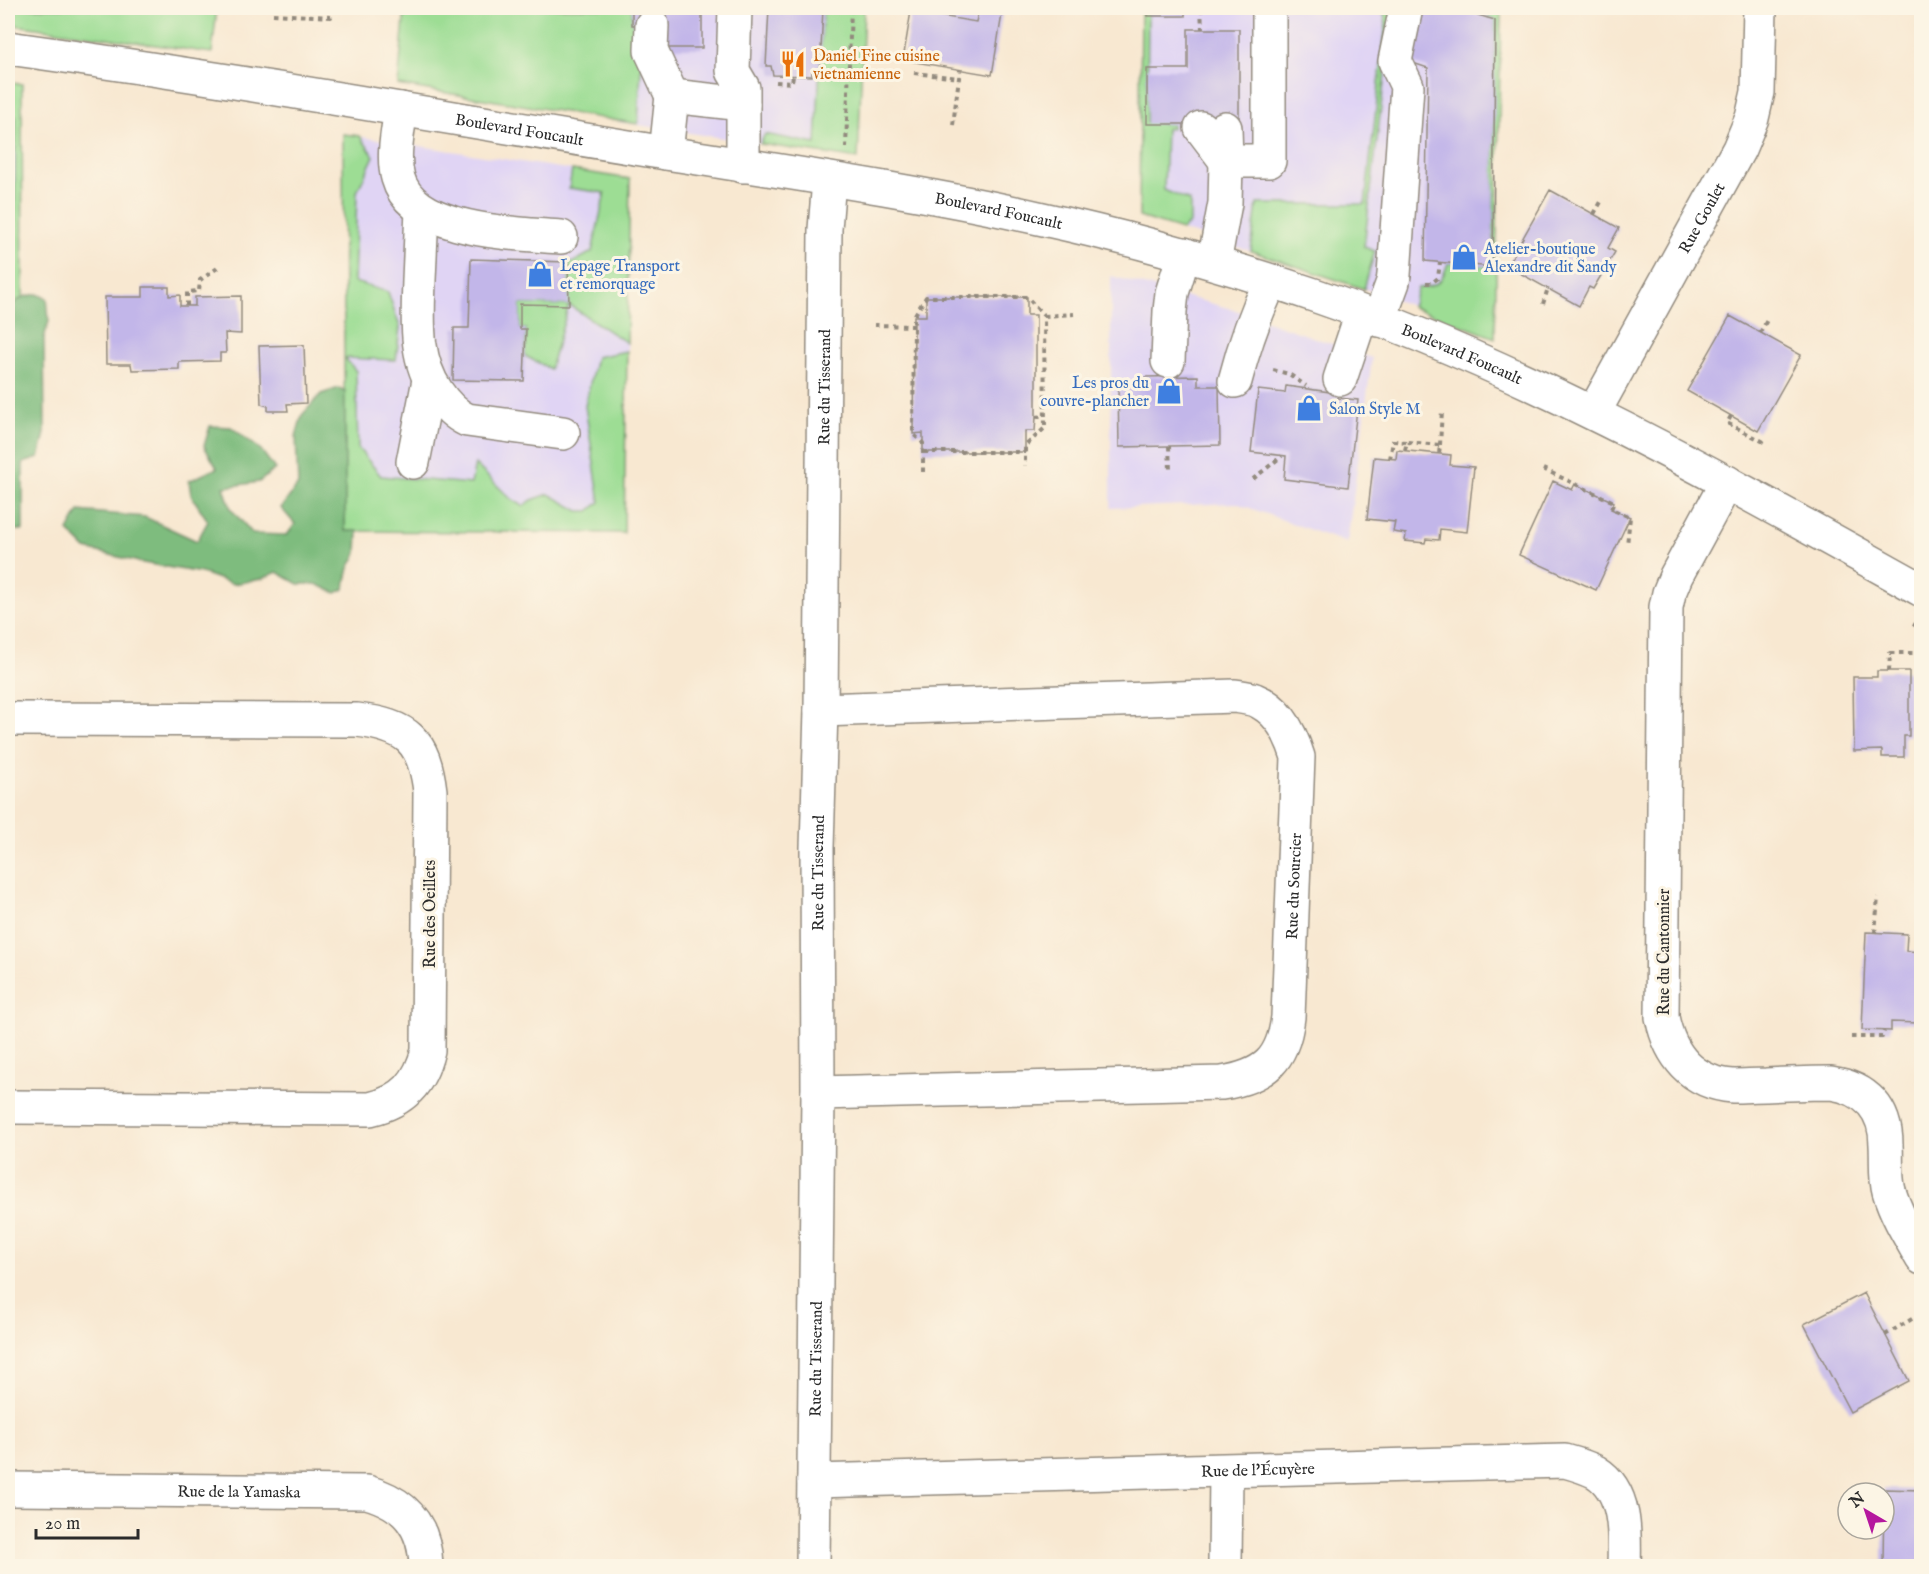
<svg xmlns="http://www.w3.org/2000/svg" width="1929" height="1574" font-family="'IM FELL English',serif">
<rect width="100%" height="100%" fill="#fcf5e5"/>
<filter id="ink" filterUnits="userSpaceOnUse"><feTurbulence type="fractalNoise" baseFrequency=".0167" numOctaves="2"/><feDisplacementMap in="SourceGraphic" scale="12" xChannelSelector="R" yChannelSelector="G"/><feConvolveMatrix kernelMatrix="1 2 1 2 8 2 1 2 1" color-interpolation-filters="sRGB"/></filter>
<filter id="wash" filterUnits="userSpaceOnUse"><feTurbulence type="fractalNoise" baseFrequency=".008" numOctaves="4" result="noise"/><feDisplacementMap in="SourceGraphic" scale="24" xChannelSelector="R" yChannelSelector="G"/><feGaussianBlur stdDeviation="1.35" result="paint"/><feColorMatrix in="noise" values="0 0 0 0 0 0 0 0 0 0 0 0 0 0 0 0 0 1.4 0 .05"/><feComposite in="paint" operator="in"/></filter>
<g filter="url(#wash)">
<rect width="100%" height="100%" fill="#f8e8d1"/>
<path fill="#e0d4f4" d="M 624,8 L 864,8 L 858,159 L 619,122 Z
M 1141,8 L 1501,8 L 1495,338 L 1383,295 L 1280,260 L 1139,217 Z
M 8,83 L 22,84 L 23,530 L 8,530 Z
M 343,134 L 630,179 L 624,533 L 345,531 Z
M 1111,276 L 1235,310 L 1372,358 L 1347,543 L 1236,503 L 1111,508 Z"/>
<path fill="#9ddd94" stroke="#648460" stroke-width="1.5" d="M 8,8 L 217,8 L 212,53 L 8,24 Z
M 405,8 L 632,8 L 632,24 L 640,25 L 642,51 L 638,124 L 398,85 Z
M 823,8 L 864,8 L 858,159 L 760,144 L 765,134 L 816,144 Z
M 1141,8 L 1148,8 L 1147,123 L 1172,124 L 1172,128 L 1166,129 L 1164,190 L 1190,201 L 1190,223 L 1182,230 L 1139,217 Z
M 1383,8 L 1393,8 L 1364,247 L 1375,251 L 1364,289 L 1251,251 L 1257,204 L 1365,204 L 1386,24 Z
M 1490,8 L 1501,8 L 1495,338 L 1412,307 L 1418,288 C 1439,287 1442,281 1448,263 L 1493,267 L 1495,20 L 1488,18 Z
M 8,83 L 22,84 L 23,297 L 10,307 L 8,316 L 8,284 L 14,283 L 16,116 L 8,114 Z
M 343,134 L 360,136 L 374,156 L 357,192 L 354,282 L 388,292 L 400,327 L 396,360 L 345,358 L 356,371 L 358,448 L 381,476 L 471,484 L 475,464 L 510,498 L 523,506 L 532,500 L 549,494 L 579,511 L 589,511 L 600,502 L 585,406 L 596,357 L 627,351 L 624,533 L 345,531 Z
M 572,170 L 630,179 L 627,343 L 569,305 L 550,369 L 525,356 L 526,329 L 520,329 L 520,304 L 568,305 L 568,262 L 572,263 L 592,252 L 605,193 L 569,188 Z"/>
<path fill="#7ebc7e" stroke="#547454" stroke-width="1.5" d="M 37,294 L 47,298 L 49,321 L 44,338 L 45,433 L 39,458 L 23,463 L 23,530 L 8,530 L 8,460 L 14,407 L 8,354 L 8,316 L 9,307 L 23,297 Z
M 339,388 L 345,391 L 345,531 L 358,531 L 357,553 L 349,568 L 344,589 L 336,593 L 316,584 L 298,584 L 277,572 L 262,579 L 233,584 L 202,573 L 143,563 L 86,549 L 68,531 L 79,511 L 145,517 L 197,541 L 208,521 L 191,495 L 189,481 L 217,468 L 204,446 L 210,426 L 231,427 L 261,450 L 275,469 L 259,482 L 224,487 L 231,509 L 253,534 L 287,535 L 295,524 L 281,508 L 298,485 L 296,436 L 302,415 L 321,394 Z"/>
<g id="blocks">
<path fill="#c2b6e9" d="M 632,8 L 702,8 L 702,48 L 664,48 L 664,25 L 632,25 Z
M 769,8 L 823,8 L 820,70 L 812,69 L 812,76 L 773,75 L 771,66 L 766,66 Z
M 979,8 L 1003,8 L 992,75 L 903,60 L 911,11 L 976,22 Z
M 1148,8 L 1185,8 L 1185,16 L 1148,16 Z
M 1419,8 L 1454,8 L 1495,20 L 1493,267 L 1425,261 L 1428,68 L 1404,60 Z
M 1188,29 L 1239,29 L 1239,128 L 1188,124 L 1147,124 L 1147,69 L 1188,69 Z
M 1550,190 L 1619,228 L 1608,248 L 1615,252 L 1593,289 L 1589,287 L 1579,306 L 1507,266 Z
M 471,259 L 568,262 L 569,305 L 520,304 L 520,329 L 526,329 L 524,381 L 453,380 L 454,328 L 469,328 Z
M 143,287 L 169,287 L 169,296 L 180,295 L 180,306 L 195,306 L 195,297 L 241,296 L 241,334 L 225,333 L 226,353 L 220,353 L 220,361 L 179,362 L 179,369 L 132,370 L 131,364 L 106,364 L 105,297 L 143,297 Z
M 926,297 L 1027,297 L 1027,315 L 1036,315 L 1036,417 L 1035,431 L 1025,431 L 1025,452 L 923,452 L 923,433 L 913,434 L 914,326 L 914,316 L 926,316 Z
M 1730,316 L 1801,355 L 1758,431 L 1687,391 Z
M 304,345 L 306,403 L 287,404 L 288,411 L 268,411 L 268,406 L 261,404 L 259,346 Z
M 1198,376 L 1198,386 L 1219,386 L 1220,445 L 1119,447 L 1118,385 L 1145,385 L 1145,377 Z
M 1286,386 L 1337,393 L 1338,398 L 1358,400 L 1348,487 L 1284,479 L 1286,456 L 1251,452 L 1258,390 L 1285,393 Z
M 1397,450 L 1451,455 L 1450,465 L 1474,467 L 1467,532 L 1440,529 L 1439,540 L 1426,539 L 1425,543 L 1405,541 L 1406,534 L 1393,532 L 1395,522 L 1367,519 L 1374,457 L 1396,459 Z
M 1553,481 L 1572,490 L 1575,484 L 1614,502 L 1611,509 L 1630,517 L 1596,590 L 1519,555 Z
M 1877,671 L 1909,671 L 1909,736 L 1904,736 L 1904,757 L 1882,757 L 1882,750 L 1854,751 L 1853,677 L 1877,677 Z
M 1866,932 L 1907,934 L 1906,951 L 1921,952 L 1918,1023 L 1891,1022 L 1891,1031 L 1862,1030 Z
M 1864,1293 L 1909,1381 L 1850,1412 L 1804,1324 Z
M 1884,1489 L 1922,1490 L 1922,1566 L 1883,1566 Z"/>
</g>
</g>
<g filter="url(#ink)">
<use href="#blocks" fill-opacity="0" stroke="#928a7e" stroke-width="1.5"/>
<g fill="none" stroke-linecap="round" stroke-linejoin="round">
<g stroke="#928a7e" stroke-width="36">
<g id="minor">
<path d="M 735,8 L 733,71 L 743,88 L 743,166"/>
<path d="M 652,25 L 651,51 L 672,96"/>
<path id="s1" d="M 8,48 C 217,77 426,114 635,148 C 771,170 908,189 1043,219 C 1135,239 1225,265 1314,295 C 1529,369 1724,480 1922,590"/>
<path d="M 401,109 C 398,131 392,156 398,178 C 413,233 516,233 561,237"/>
<path d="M 1201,128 L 1226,161 L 1225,128"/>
<path d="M 666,153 L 672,96 L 743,104"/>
<path d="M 422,210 C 421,233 420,257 419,280 C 418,319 414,358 437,392 C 445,404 454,414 467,420 L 563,433"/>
<path d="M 1214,263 L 1225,203 L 1226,161 L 1269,161 L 1269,8"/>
<path d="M 1379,320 L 1393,282 L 1394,275 L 1407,86 L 1395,61 L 1406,8"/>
<path d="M 1168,361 L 1170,311 L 1172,293 L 1184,254"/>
<path d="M 1340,379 L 1362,313"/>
<path d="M 1235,381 C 1244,346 1255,314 1271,281"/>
<path id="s2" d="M 1594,412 L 1739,149 L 1752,118 L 1758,92 L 1760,8"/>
<path d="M 413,462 L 429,380"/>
<path d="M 1727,482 L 1676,576 L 1669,593 L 1666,607 L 1662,1017 C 1670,1056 1692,1083 1733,1086 C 1744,1086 1755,1085 1766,1085 C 1787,1084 1809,1083 1831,1083 C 1866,1088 1886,1109 1886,1145 C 1887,1160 1885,1177 1889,1191 C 1896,1215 1910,1237 1922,1258"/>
<path d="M 8,719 L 357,720 C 407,726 424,740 430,791 L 428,1050 C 420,1083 404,1101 370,1109 L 8,1107"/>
<path id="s3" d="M 818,1093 L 1222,1083 C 1265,1076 1283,1060 1288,1017 L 1298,757 C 1291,734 1278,709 1255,700 C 1249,698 1241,697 1235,696 L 821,710"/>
<path id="s4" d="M 814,1481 L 1565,1461 C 1576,1464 1586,1467 1596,1472 C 1627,1491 1625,1536 1624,1566"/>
<path id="s5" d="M 8,1489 L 367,1492 C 406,1503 425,1526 426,1566"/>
<path id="s6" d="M 813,1566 L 818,1093 L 817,848 L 821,710 L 825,229 L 829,180"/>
<path d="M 1225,1566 L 1226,1471"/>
</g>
</g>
<path stroke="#928a7e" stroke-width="4" stroke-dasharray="4.5 4.5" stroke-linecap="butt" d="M 1201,8 L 1202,29
M 273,14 L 331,17 L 332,8
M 914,73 L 960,78
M 776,82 L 792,83 L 793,76
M 953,125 L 960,70
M 846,148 L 851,8
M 1594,214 L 1601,202
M 1426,283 L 1432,283 L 1438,278 L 1440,262
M 1543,304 L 1548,288
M 187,306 L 187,292 L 199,291 L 200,280 L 219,267
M 1044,316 L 1074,314
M 874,325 L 914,326
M 1760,333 L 1767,320
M 1273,370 L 1289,374 L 1306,386
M 1731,416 L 1727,423 L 1764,442
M 1036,417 L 1044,416
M 1440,445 L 1442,410
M 1169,446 L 1170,470
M 1405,450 L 1407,442 L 1440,445 L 1439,454
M 924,452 L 1025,452
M 1390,459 L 1393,441 L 1407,442
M 1543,469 L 1614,502 L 1611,509 L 1630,517 L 1627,545
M 923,472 L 923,443 L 913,434 L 914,326 L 914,316 L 926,297 L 1027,297 L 1044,316 L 1045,428 L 1025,446 L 1025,466
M 1253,479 L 1282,456
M 1913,624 L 1922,629
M 1889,671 L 1890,653 L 1922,653
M 1875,933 L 1878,897
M 1851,1037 L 1882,1037 L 1884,1031
M 1885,1335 L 1922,1313"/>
<use href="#minor" stroke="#fff" stroke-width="33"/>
</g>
</g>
<defs>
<g id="restaurant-bare" transform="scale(2.07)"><path d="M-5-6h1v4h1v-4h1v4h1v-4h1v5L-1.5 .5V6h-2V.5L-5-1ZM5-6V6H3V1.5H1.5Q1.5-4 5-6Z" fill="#e8710a" stroke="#fcf5e5" stroke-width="2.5" paint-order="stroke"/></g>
<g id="shop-bare" transform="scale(2.07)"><path d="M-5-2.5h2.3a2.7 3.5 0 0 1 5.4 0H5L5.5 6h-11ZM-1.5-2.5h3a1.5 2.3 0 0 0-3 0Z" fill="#3f7fe0" stroke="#fcf5e5" stroke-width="2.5" paint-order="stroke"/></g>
</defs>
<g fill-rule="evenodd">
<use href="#restaurant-bare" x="793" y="64"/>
<use href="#shop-bare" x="1464" y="257"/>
<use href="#shop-bare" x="540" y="274"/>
<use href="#shop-bare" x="1169" y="391"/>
<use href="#shop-bare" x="1309" y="408"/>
</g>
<g text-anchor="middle" stroke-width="6" stroke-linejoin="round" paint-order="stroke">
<g font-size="16" fill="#c56008" stroke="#fcf5e5" text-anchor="start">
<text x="813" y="61">Daniel Fine cuisine<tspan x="813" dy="18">vietnamienne</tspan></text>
</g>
<g font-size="16" fill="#2b2b2b" stroke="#fcf5e5">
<text dy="6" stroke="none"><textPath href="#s1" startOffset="518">Boulevard Foucault</textPath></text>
<text dy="6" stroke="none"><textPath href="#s1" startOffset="1004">Boulevard Foucault</textPath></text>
<text dy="6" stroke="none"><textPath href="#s2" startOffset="222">Rue Goulet</textPath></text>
<text dy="6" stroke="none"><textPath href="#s1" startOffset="1490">Boulevard Foucault</textPath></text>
<text dy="6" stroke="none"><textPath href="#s6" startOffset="1179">Rue du Tisserand</textPath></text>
<text dy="6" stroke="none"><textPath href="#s6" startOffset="693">Rue du Tisserand</textPath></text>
<text dy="6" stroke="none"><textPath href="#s3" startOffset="638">Rue du Sourcier</textPath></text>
<text transform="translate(429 914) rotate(-90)" y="6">Rue des Oeillets</text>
<text transform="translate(1663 952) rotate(-90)" y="6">Rue du Cantonnier</text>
<text dy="6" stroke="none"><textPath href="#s6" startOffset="207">Rue du Tisserand</textPath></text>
<text dy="6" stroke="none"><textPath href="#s4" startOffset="444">Rue de l'Écuyère</textPath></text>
<text dy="6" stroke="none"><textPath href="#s5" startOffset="231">Rue de la Yamaska</textPath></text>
</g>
<g font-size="16" fill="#366cbe" stroke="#fcf5e5" text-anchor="start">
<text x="1484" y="254">Atelier-boutique<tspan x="1484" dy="18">Alexandre dit Sandy</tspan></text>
<text x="560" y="271">Lepage Transport<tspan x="560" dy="18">et remorquage</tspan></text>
<text x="1149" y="388" text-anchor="end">Les pros du<tspan x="1149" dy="18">couvre-plancher</tspan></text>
<text x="1329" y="414">Salon Style M</text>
</g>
</g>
<rect width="1929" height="1574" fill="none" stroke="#fcf5e5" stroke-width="30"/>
<g transform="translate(1866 1511) rotate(321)"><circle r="28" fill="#fcf5e5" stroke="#a8a49b" stroke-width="1.5"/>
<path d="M0-4.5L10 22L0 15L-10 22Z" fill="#b5179e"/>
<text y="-9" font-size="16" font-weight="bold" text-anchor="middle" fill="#2b2b2b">N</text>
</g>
<path d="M36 1529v9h102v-9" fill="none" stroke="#2b2b2b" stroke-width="3"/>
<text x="45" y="1529" font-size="18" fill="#2b2b2b" stroke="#fcf5e5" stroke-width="4.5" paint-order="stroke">20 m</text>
</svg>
